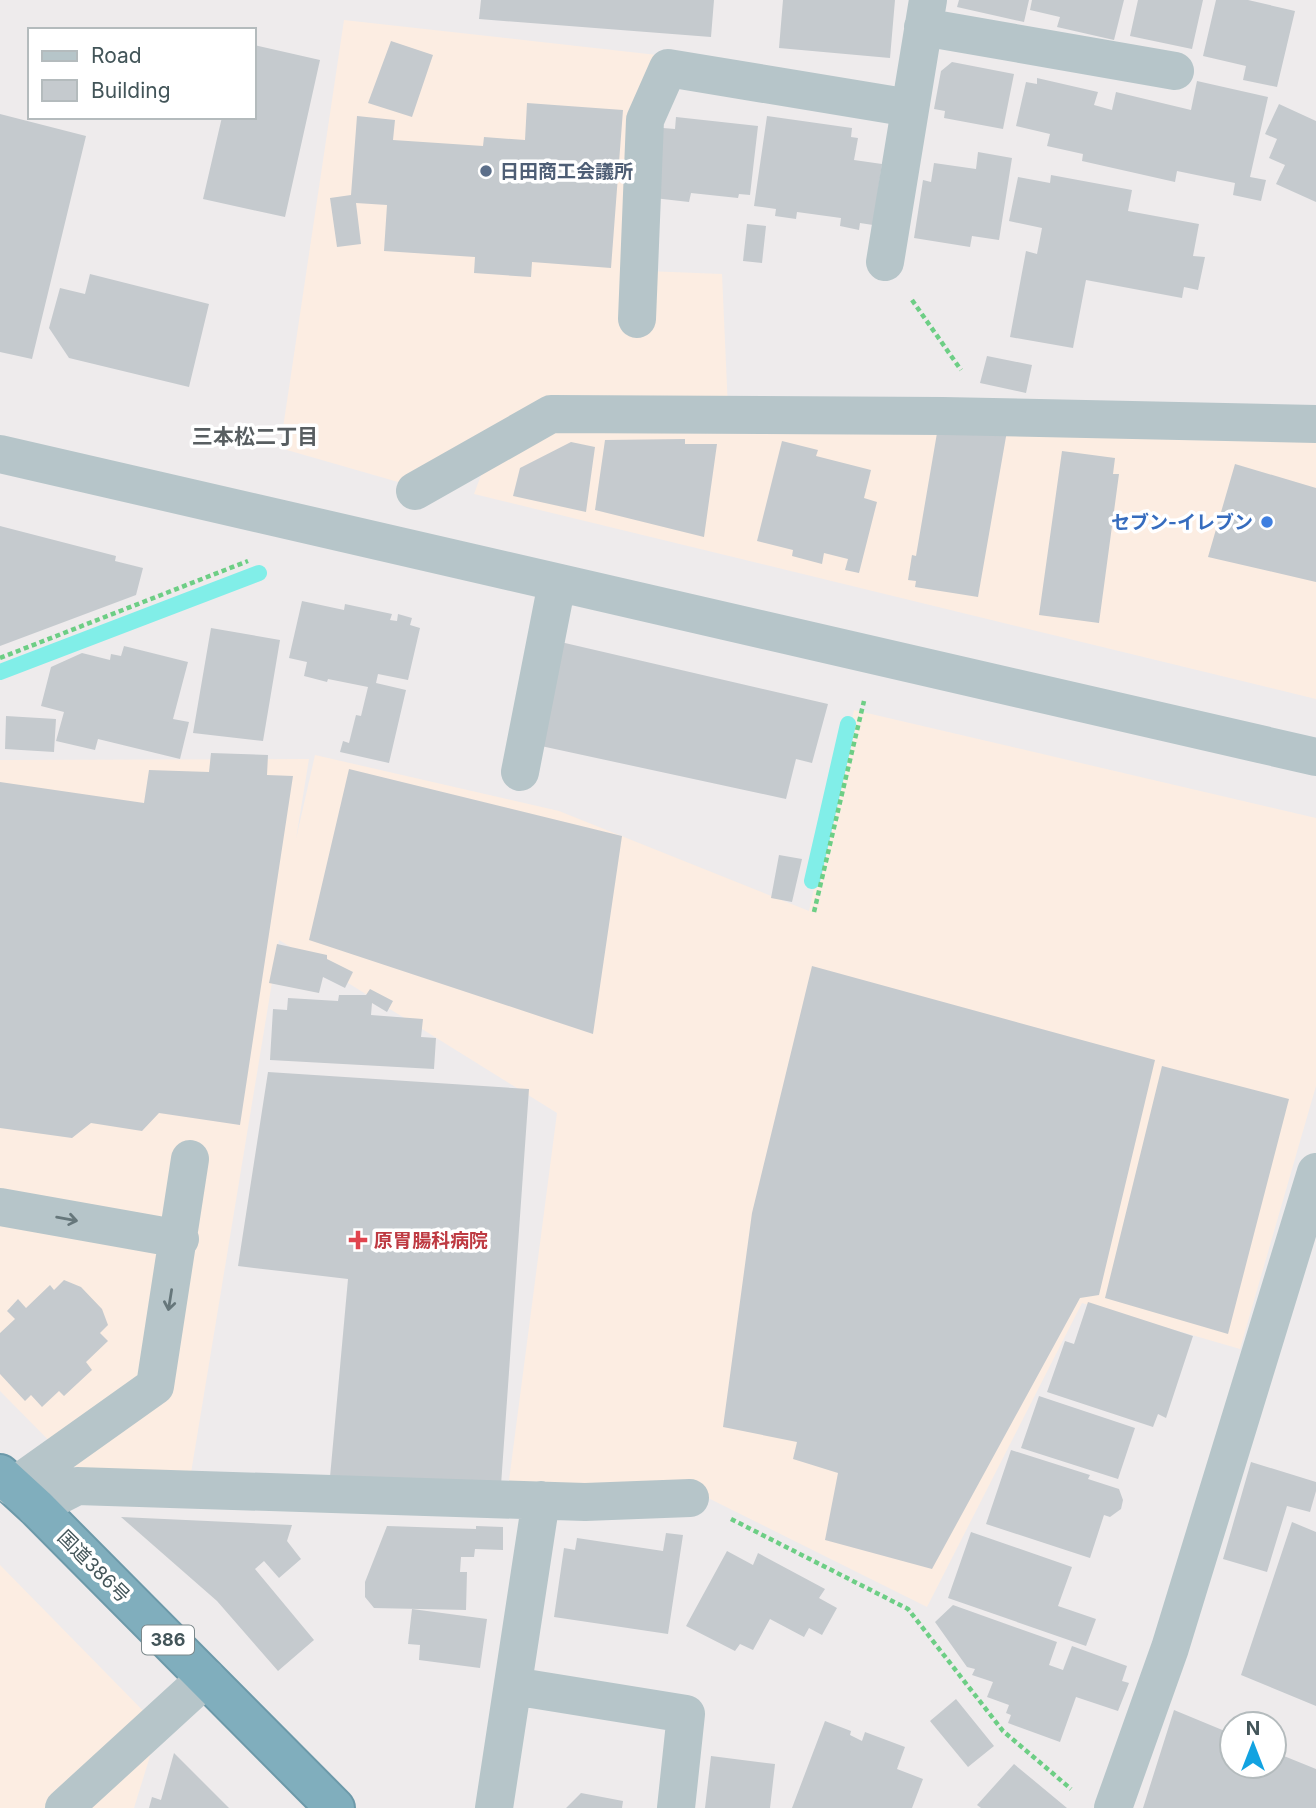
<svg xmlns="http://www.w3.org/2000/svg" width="1316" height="1808" font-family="Inter,'Noto Sans JP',sans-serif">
<rect width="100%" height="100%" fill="#eeebec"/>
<path fill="#fcede2" d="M 344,20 L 657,55 L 646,271 L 722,274 L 728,409 L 543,410 L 412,486 L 280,448 Z
M 554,425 L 1316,432 L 1316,699 L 474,494 L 484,467 Z
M 854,710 L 1316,818 L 1316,1086 L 1240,1349 L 1082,1303 L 927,1607 L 700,1494 L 508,1488 L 557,1113 L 279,940 L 190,1479 L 77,1469 L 0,1391 L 0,760 L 309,759 L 296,839 L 315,755 L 559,811 L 809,911 Z
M 0,1565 L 159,1727 L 134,1808 L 0,1808 Z"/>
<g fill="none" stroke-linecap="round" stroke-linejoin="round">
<path stroke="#81eee8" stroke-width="16" d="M 0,672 L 259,573
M 812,881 L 848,724"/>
</g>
<path fill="#c5cace" d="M 481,0 L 714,0 L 711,37 L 479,19 Z
M 783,0 L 895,0 L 890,58 L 779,48 Z
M 959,0 L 1029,0 L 1024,22 L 957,7 Z
M 1032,0 L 1124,0 L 1114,40 L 1057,27 L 1060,17 L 1030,10 Z
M 1138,0 L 1203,0 L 1192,49 L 1130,36 Z
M 1216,0 L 1248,0 L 1295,11 L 1277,87 L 1243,80 L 1246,66 L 1203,56 Z
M 391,41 L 433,55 L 412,117 L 368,103 Z
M 254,45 L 320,60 L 285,217 L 203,199 L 222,117 L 254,117 Z
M 952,62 L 1014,74 L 1003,129 L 944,118 L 945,111 L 934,109 L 941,71 Z
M 1037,78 L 1098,92 L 1094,105 L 1112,110 L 1116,92 L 1191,110 L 1197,81 L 1268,97 L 1250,177 L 1266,180 L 1261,201 L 1233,195 L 1235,183 L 1177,171 L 1175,182 L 1082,161 L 1083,154 L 1047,146 L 1050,134 L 1016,126 L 1026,82 L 1037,84 Z
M 527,103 L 623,110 L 611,268 L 532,262 L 531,277 L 474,273 L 475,257 L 384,251 L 387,205 L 356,203 L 361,244 L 337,247 L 330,198 L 351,195 L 357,116 L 395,120 L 393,140 L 483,146 L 484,137 L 525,140 Z
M 1279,104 L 1316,121 L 1316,202 L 1276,184 L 1285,165 L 1269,158 L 1277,139 L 1265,134 Z
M 0,114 L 86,136 L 32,359 L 0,352 Z
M 767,116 L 852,128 L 851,137 L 858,138 L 854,160 L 882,164 L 873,225 L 860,223 L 859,230 L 840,226 L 841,218 L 797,212 L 796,219 L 775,216 L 776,209 L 754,206 Z
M 676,117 L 758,126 L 750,195 L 739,194 L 738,198 L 691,193 L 689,202 L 645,197 L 663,128 L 675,129 Z
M 978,152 L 1012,158 L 999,240 L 972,236 L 970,247 L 914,238 L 923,180 L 931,182 L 934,163 L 976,169 Z
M 1051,175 L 1132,190 L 1128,211 L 1199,224 L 1193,256 L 1205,257 L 1198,290 L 1184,287 L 1182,298 L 1086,280 L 1073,348 L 1010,337 L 1026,251 L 1037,254 L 1042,228 L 1009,221 L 1018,177 L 1050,183 Z
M 747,224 L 766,226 L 762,263 L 743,261 Z
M 90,274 L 209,304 L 189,387 L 69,358 L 49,328 L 60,288 L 85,294 Z
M 987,356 L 1032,365 L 1026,393 L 980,383 Z
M 1007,431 L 978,597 L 915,587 L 916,581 L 908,580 L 912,555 L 916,556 L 937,433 Z
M 685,439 L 685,444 L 717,444 L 704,537 L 595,510 L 605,440 Z
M 782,441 L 818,450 L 816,456 L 871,470 L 864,498 L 877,502 L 859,573 L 845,570 L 848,559 L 824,553 L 822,564 L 792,556 L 793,550 L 757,541 Z
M 571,442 L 595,447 L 586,512 L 513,496 L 520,468 Z
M 1062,451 L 1115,458 L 1113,474 L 1119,474 L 1099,623 L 1039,615 Z
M 1235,464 L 1316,488 L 1316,582 L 1208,557 Z
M 0,526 L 116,556 L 115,561 L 143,568 L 136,595 L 0,646 Z
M 302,601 L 344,610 L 345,604 L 392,614 L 390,620 L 397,621 L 398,614 L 412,618 L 410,625 L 420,628 L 408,680 L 378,674 L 376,683 L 406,690 L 389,763 L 340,752 L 343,741 L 349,743 L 356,715 L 361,716 L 368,687 L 328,679 L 327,682 L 304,676 L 307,662 L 289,658 Z
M 211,628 L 280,640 L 263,741 L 193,733 Z
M 552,640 L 828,704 L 812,763 L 796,759 L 786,799 L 541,746 Z
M 124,646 L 188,662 L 173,719 L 189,722 L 180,759 L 98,739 L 95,750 L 56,741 L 64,712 L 41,706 L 51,667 L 82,653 L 110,660 L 111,654 L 121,656 Z
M 6,716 L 56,719 L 54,752 L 5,749 Z
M 211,753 L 268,755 L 267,775 L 293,776 L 240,1125 L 159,1113 L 142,1131 L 91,1123 L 72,1138 L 0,1128 L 0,782 L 144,803 L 149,770 L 209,772 Z
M 349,769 L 622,836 L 593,1034 L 309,940 Z
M 779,855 L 802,859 L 792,902 L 771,898 Z
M 277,944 L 327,955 L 327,959 L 353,972 L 345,988 L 323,977 L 319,993 L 269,983 Z
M 812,966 L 1155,1060 L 1099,1295 L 1080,1298 L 932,1569 L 825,1540 L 838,1473 L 793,1459 L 797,1442 L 723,1427 L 752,1213 Z
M 370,989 L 393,1001 L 387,1012 L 372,1003 L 371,1015 L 423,1019 L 421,1037 L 436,1038 L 434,1069 L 270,1060 L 273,1009 L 287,1010 L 288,998 L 338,1001 L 339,995 L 366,995 Z
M 1162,1066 L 1289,1099 L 1228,1334 L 1105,1298 Z
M 268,1072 L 529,1089 L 501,1485 L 330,1477 L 348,1279 L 238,1266 Z
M 64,1280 L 81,1287 L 102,1309 L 108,1325 L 100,1333 L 108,1341 L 86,1362 L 92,1370 L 64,1396 L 59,1391 L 42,1407 L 31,1395 L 25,1401 L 0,1374 L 0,1333 L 15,1319 L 7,1311 L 18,1299 L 26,1308 L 50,1285 L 54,1290 Z
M 1088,1302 L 1193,1336 L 1166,1418 L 1158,1414 L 1153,1427 L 1047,1392 L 1065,1341 L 1074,1344 Z
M 1039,1396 L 1135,1428 L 1118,1479 L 1021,1448 Z
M 1011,1450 L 1090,1475 L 1088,1479 L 1119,1489 L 1123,1500 L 1121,1509 L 1110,1517 L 1104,1515 L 1090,1558 L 986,1524 Z
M 1251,1462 L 1316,1482 L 1316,1491 L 1310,1512 L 1287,1506 L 1267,1572 L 1223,1559 Z
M 121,1517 L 292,1525 L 287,1541 L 301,1559 L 279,1578 L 264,1561 L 255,1569 L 314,1640 L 278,1671 L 217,1601 Z
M 1292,1522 L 1316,1532 L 1316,1706 L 1241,1675 Z
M 387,1526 L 476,1529 L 476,1526 L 503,1527 L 503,1550 L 475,1549 L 474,1557 L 461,1557 L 460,1572 L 467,1572 L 466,1610 L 374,1608 L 365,1597 L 365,1582 Z
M 971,1532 L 1072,1567 L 1058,1606 L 1096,1619 L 1086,1646 L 948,1598 Z
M 666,1533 L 683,1535 L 668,1634 L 554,1617 L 564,1548 L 575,1550 L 577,1538 L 663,1551 Z
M 727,1551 L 753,1565 L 758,1553 L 825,1589 L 819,1598 L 837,1608 L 822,1635 L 809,1628 L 804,1637 L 770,1619 L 753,1650 L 740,1644 L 735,1651 L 686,1626 Z
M 953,1605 L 1057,1642 L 1049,1665 L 1063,1670 L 1072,1646 L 1127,1666 L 1122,1681 L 1129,1683 L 1118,1711 L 1076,1697 L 1060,1742 L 1008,1723 L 1011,1715 L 1006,1713 L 1009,1705 L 987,1697 L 993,1682 L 972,1675 L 975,1669 L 967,1667 L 935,1622 Z
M 412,1609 L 487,1619 L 480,1668 L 419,1660 L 420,1645 L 408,1644 Z
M 956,1699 L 994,1746 L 968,1767 L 930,1721 Z
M 1174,1710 L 1232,1734 L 1232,1766 L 1274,1766 L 1274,1752 L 1316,1769 L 1316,1808 L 1143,1808 Z
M 825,1721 L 851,1731 L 850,1735 L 862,1741 L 865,1732 L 905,1747 L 897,1769 L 923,1779 L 912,1808 L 792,1808 Z
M 174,1753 L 229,1808 L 149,1808 L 152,1797 L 161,1800 Z
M 711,1756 L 775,1764 L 770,1808 L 705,1808 Z
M 1014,1764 L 1067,1808 L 981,1808 L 977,1805 Z
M 581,1793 L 623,1801 L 622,1808 L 566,1808 Z"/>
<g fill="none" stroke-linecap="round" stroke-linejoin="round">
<g stroke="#6c99a9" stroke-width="42">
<path id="highway" d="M 0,1474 L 36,1507 L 335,1808"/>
</g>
<path stroke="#6dce85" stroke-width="4.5" stroke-dasharray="5 3.5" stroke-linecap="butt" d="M 912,300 L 961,370
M 0,658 L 248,561
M 814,912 L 864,701
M 731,1519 L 908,1609 L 1003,1731 L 1071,1789"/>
<path stroke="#b6c5c9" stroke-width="38" d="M 923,27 L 1175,71
M 885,262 L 928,0
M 637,319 L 645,120 L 668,68 L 910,108
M 0,454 L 1316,757
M 415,491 L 551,414 L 943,416 L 1316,424
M 520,772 L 557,583
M 0,1207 L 180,1239
M 13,1487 L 155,1386 L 190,1159
M 36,1507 L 77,1486 L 585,1502 L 690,1498
M 513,1686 L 686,1714 L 676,1808
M 64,1808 L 206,1678
M 494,1808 L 541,1500
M 1113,1808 L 1170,1648 L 1316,1172"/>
<use href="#highway" stroke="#80aebd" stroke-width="38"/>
</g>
<defs><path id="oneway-shaft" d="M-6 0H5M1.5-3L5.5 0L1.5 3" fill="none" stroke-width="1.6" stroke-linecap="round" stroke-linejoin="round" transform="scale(1.75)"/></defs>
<g stroke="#66777b">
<use href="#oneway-shaft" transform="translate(67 1219) rotate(10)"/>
<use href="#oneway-shaft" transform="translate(170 1300) rotate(99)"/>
</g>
<circle fill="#5c6f8a" stroke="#fff" stroke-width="2.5" cx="486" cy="171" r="7"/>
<circle fill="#3f7fe0" stroke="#fff" stroke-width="2.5" cx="1267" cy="522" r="7"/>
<path fill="#e0444e" stroke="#fff" stroke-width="2.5" d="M354.5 1229.5h7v7h7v7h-7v7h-7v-7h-7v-7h7z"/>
<g text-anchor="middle" stroke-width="7" stroke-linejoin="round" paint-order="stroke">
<rect fill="#fff" stroke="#7b888b" stroke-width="2" x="142" y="1625.5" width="52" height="29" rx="5"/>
<g font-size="18" font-weight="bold" fill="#435559">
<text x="168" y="1646">386</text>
</g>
<g font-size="19" font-weight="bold" fill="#4e5e75" stroke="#fff" text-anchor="start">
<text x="500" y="178">日田商工会議所</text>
</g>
<g font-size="19" font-weight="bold" fill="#366cbe" stroke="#fff" text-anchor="end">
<text x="1253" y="529">セブン-イレブン</text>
</g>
<g font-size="19" font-weight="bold" fill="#be3a42" stroke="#fff" text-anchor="start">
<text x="374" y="1247">原胃腸科病院</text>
</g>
<g font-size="19" fill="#435559" stroke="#fff">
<text transform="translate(94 1566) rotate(45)" y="7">国道386号</text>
</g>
<g font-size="21" font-weight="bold" fill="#585e61" stroke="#fff">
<text x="255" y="444">三本松二丁目</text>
</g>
</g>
<rect x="28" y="28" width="228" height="91" fill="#ffffff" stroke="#b4bbbd" stroke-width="2"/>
<rect x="42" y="51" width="35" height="10" fill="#b6c5c9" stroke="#b4bbbd" stroke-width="2"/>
<text x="91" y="63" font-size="21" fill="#435559">Road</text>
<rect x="42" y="80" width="35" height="21" fill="#c5cace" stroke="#b4bbbd" stroke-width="2"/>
<text x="91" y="98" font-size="21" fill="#435559">Building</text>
<g transform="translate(1253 1745)"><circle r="33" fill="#ffffff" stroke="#b4bbbd" stroke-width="2"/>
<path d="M0-5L12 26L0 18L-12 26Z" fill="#12a3e1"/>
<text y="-10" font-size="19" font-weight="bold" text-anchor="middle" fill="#435559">N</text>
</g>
</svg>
